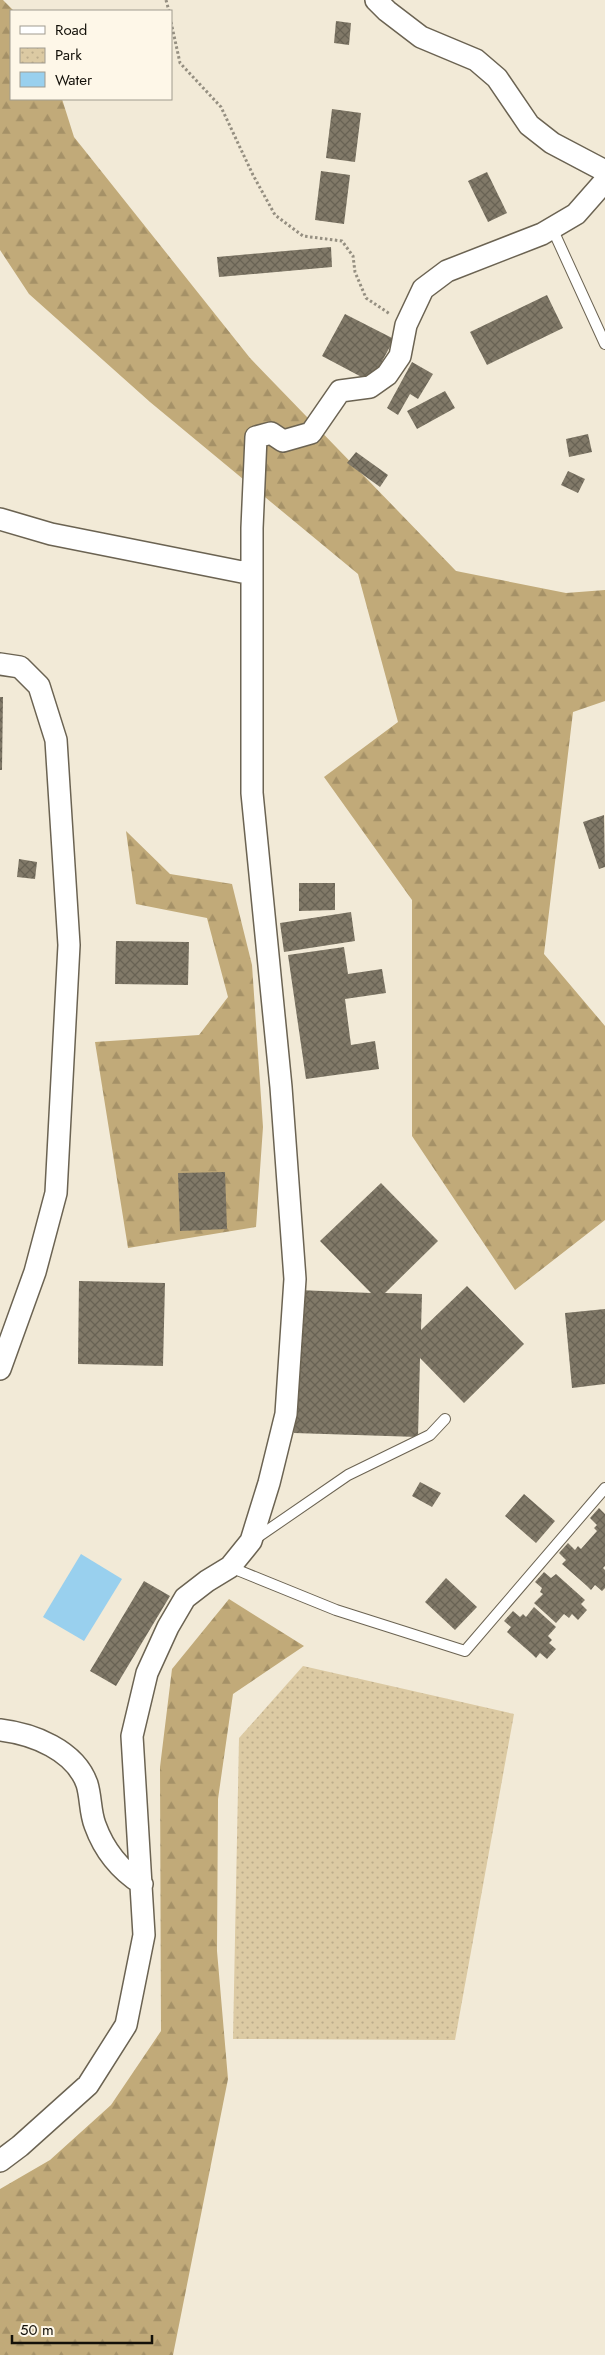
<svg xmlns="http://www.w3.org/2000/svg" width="605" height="2355" font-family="Jost,sans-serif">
<defs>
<pattern id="forest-firs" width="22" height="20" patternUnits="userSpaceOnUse" patternTransform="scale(1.25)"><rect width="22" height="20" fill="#c1aa79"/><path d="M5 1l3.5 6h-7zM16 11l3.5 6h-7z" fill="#a59167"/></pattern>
<pattern id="park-dots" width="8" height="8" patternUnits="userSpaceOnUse" patternTransform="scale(1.25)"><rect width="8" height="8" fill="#dccaa3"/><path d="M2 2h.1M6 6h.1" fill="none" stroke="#bcac8b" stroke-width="1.8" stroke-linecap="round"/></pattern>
<pattern id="building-cross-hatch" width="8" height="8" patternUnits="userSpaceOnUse" patternTransform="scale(1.25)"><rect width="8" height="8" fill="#817968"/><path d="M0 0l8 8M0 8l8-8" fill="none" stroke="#686254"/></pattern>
</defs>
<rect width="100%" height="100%" fill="#f2ead7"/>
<path fill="url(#forest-firs)" d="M 0,0 L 3,0 L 14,11 L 11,11 L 11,99 L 62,99 L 74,137 L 250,358 L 456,571 L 566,593 L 605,590 L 605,701 L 573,712 L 544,954 L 605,1026 L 605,1220 L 515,1290 L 412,1136 L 412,900 L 324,777 L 398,722 L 358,574 L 150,402 L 29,294 L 0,250 Z
M 126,831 L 170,874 L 232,884 L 252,965 L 263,1127 L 256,1227 L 128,1248 L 95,1042 L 199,1035 L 228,997 L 207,918 L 136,904 Z
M 229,1599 L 304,1646 L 233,1694 L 218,1799 L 217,1951 L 228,2079 L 173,2355 L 0,2355 L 0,2189 L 50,2160 L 111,2105 L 161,2031 L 160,1767 L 172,1669 Z"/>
<path fill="url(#park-dots)" d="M 303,1666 L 514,1714 L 455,2040 L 233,2039 L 239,1738 Z"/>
<path fill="#99d0ee" d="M 81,1554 L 122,1579 L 84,1641 L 43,1617 Z"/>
<path fill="url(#building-cross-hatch)" d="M 336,21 L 351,23 L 349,45 L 334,43 Z
M 332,109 L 361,113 L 355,162 L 326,158 Z
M 321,171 L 350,175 L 344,224 L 315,220 Z
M 487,172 L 507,213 L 488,222 L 468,181 Z
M 331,247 L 332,267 L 219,277 L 217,257 Z
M 547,295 L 563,328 L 487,365 L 470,332 Z
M 345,314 L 394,339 L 371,382 L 322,356 Z
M 412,362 L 433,374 L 418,399 L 410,394 L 398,415 L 387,408 Z
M 445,391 L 455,408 L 417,429 L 407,411 Z
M 588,434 L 592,452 L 569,457 L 566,439 Z
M 356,452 L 388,475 L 380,487 L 347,463 Z
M 568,471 L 585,479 L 578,493 L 561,485 Z
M 0,697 L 3,697 L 2,770 L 0,770 Z
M 604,815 L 605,867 L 599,869 L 583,822 Z
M 19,859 L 37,862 L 35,879 L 17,877 Z
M 299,883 L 335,883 L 335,910 L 299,911 Z
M 351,912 L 355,941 L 284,952 L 280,923 Z
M 116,941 L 189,942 L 188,985 L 115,984 Z
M 344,947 L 348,974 L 382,969 L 386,993 L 345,999 L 351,1045 L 375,1041 L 379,1069 L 306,1079 L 288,955 Z
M 225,1172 L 227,1229 L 180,1231 L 178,1173 Z
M 381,1183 L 438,1241 L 385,1293 L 422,1294 L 421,1330 L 467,1286 L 524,1344 L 464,1403 L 420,1358 L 418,1437 L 294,1433 L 298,1290 L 371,1293 L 320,1241 Z
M 79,1281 L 165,1283 L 163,1366 L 78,1364 Z
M 605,1309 L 605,1384 L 572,1388 L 565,1313 Z
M 420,1482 L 441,1493 L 432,1507 L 412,1496 Z
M 524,1494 L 555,1521 L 536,1543 L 505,1516 Z
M 599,1508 L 605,1514 L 605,1566 L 603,1568 L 605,1570 L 605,1588 L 602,1591 L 595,1585 L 591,1590 L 587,1586 L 562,1564 L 566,1560 L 559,1553 L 568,1543 L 575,1550 L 578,1546 L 581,1549 L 597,1531 L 594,1528 L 597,1525 L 590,1518 Z
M 544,1572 L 551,1578 L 556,1574 L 585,1600 L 581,1604 L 587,1610 L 578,1620 L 572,1614 L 569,1618 L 564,1614 L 556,1623 L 534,1603 L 543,1594 L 540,1592 L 542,1588 L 535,1582 Z
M 446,1578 L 477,1607 L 455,1630 L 425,1602 Z
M 144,1581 L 170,1596 L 116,1686 L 90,1671 Z
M 534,1607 L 556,1627 L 548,1636 L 552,1640 L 549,1643 L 556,1649 L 547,1659 L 540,1653 L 536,1658 L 532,1654 L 507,1632 L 511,1627 L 504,1621 L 513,1611 L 520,1617 L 523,1614 L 526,1617 Z"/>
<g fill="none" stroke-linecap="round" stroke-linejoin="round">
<g stroke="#6b6352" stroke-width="12">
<path id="service" d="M 552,228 L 605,344
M 255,1539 L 348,1475 L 430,1435 L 445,1419
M 230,1567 L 336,1610 L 465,1651 L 605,1488"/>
</g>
<g stroke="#6b6352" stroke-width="24">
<path id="minor" d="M 376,0 L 387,11 L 421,37 L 476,60 L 497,78 L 529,125 L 552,143 L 605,171
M 0,519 L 51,534 L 252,574
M 0,664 L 20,667 L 39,686 L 56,740 L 69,945 L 56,1193 L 35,1272 L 0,1369
M 0,1730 C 33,1734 75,1750 87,1784 C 91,1797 90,1812 95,1825 C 104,1850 120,1870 142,1884
M 0,2161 L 20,2146 L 88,2085 L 126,2025 L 144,1935 L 132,1736 L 147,1673 L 168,1627 L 185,1598 L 207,1581 L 230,1567 L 251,1541 L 269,1483 L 286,1414 L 295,1279 L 281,1087 L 252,793 L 252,528 L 256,437 L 271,433 L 283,441 L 311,433 L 340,391 L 370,387 L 387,375 L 400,356 L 406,325 L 423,289 L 447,271 L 542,234 L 576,214 L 605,181"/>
</g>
<path stroke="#958f81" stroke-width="3" stroke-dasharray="2.5 2.5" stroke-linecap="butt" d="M 166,0 L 169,11
M 171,22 L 180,63 L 221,107 L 253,175 L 275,215 L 303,236 L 342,241 L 353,256 L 355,272 L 366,298 L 390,314"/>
<use href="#service" stroke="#fff" stroke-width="10"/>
<use href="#minor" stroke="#fff" stroke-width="21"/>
</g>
<rect x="10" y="10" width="162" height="90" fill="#fef7e8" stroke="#a09b8f"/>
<rect x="20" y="26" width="25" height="8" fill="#ffffff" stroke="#a09b8f"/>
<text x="55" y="35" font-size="15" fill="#131009">Road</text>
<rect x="20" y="48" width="25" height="15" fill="url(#park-dots)" stroke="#a09b8f"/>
<text x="55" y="60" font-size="15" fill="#131009">Park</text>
<rect x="20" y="72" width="25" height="15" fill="#99d0ee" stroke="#a09b8f"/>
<text x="55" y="85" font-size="15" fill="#131009">Water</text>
<path d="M12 2335v8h140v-8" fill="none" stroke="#131009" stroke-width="2.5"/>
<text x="20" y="2335" font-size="15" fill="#131009" stroke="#fef7e8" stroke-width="4" paint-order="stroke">50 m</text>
</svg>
